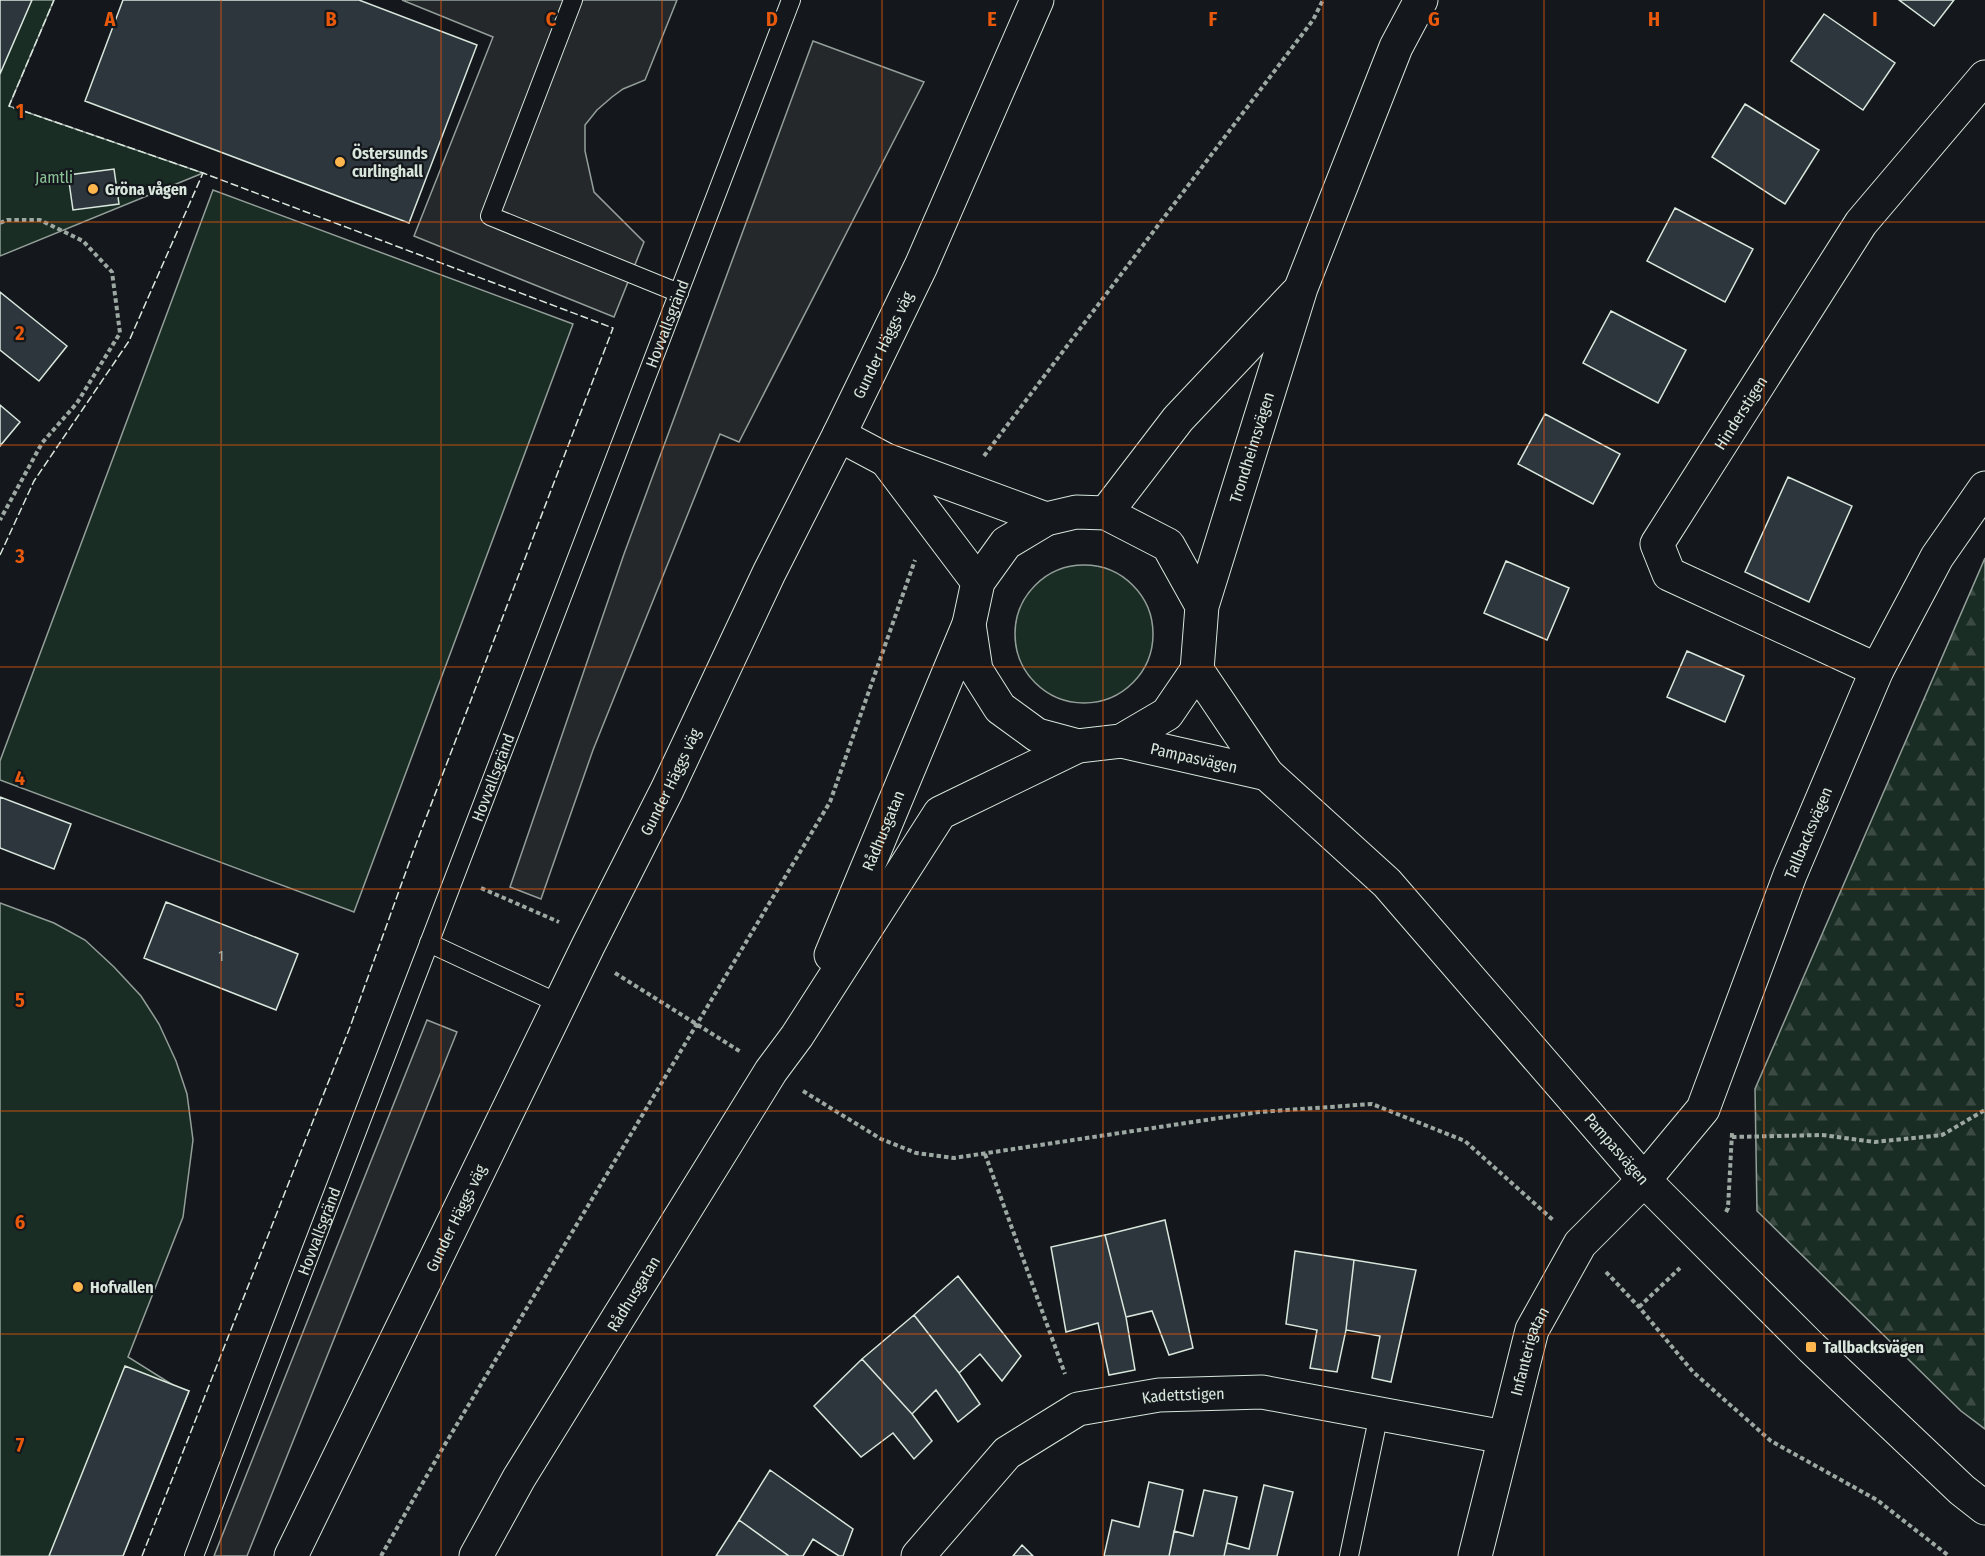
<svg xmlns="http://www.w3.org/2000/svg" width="1985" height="1556" font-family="'Fira Sans Condensed',sans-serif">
<defs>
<pattern id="forest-firs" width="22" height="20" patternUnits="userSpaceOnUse" patternTransform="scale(1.5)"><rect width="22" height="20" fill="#1a2d24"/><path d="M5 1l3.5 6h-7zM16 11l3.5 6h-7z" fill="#3b4b43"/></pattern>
</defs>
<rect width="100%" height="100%" fill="#14181c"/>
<path fill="url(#forest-firs)" stroke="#939e99" stroke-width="1.5" d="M 1985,558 L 1985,1429 L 1961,1411 L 1757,1211 L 1755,1089 Z"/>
<path fill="#1a2d24" stroke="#939e99" stroke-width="1.5" d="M 0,0 L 54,0 L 9,106 L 203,173 L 0,256 Z
M 213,190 L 573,324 L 354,912 L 0,780 L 0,761 Z
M1015 634a69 69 0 1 1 138 0a69 69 0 1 1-138 0Z
M 0,903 L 54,923 L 85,940 L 114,967 L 141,996 L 159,1024 L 176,1061 L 187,1094 L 193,1140 L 183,1217 L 128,1357 L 176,1387 L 189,1391 L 123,1556 L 0,1556 Z"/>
<path fill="#24282b" stroke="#939e99" stroke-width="1.5" d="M 402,0 L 677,0 L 645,80 L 623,89 L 612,97 L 597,110 L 585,125 L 585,151 L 594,192 L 644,242 L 614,317 L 414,236 L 493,37 Z
M 813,41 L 924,82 L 739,442 L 720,434 L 593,750 L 541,899 L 510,887 L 624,554 Z
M 427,1020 L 457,1032 L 247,1556 L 214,1556 Z"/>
<path fill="#2c363c" stroke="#d8e6dc" stroke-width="1.5" d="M 0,0 L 32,0 L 0,74 Z
M 123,0 L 359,0 L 477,45 L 409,223 L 85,101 Z
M 1899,0 L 1954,0 L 1934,26 Z
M 1824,14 L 1895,63 L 1863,110 L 1791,61 Z
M 1745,104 L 1819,150 L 1785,204 L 1712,157 Z
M 114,169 L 119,204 L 73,210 L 68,175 Z
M 1675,208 L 1753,249 L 1725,302 L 1647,261 Z
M 0,292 L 67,346 L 39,381 L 0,350 Z
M 1611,311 L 1686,350 L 1658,403 L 1583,363 Z
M 0,405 L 20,422 L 0,446 Z
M 1545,414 L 1620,454 L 1593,504 L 1518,464 Z
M 1788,477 L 1852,506 L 1809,602 L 1745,572 Z
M 1506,561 L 1569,588 L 1547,640 L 1484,613 Z
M 1687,651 L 1744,676 L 1725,722 L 1667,697 Z
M 0,797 L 71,824 L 54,869 L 0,848 Z
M 166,902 L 298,954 L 276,1010 L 144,958 Z
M 1165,1220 L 1193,1348 L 1169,1355 L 1152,1311 L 1126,1317 L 1105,1235 Z
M 1105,1235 L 1126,1317 L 1135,1370 L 1109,1375 L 1098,1323 L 1066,1332 L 1051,1247 Z
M 1295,1251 L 1354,1260 L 1346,1330 L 1337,1372 L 1310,1368 L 1317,1330 L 1286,1324 Z
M 1354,1260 L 1416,1270 L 1391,1382 L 1372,1378 L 1380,1336 L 1346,1330 Z
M 958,1276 L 1021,1356 L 1002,1381 L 980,1354 L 959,1373 L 914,1315 Z
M 914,1315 L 959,1373 L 980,1404 L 958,1422 L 936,1390 L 912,1414 L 862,1359 Z
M 862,1359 L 912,1414 L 932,1441 L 914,1459 L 893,1433 L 861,1457 L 814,1406 Z
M 125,1366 L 189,1391 L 123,1556 L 49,1556 Z
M 770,1470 L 853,1529 L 843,1556 L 839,1556 L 813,1539 L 803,1556 L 789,1556 L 739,1520 Z
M 1149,1482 L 1183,1490 L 1169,1556 L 1104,1556 L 1112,1520 L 1139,1527 Z
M 1264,1485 L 1293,1492 L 1277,1556 L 1224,1556 L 1227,1543 L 1249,1549 Z
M 1204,1490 L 1237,1497 L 1224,1556 L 1169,1556 L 1174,1531 L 1193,1536 Z
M 739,1520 L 789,1556 L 716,1556 Z
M 1022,1545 L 1033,1556 L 1013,1556 Z"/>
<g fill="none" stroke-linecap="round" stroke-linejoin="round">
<g stroke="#d8e6dc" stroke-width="20">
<g id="service">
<path d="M 573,0 L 490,216 L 679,293"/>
<path d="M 429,943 L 560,1004"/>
<path id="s1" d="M 194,1556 L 791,0"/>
<path d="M 1349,1556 L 1379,1414"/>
</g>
</g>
<g stroke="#d8e6dc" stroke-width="35">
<g id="minor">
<path d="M 839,435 L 886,460 L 1046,519"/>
<path d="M 886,460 L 978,582"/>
<path id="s2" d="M 1877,670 L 1669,574 L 1657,544 L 1861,223 L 1985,77"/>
<path id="s3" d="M 291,1556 L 588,946 L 667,790 L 769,573 L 839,435 L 921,266 L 1037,0"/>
<path id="s4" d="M 918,1556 L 1007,1453 L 1078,1409 L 1159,1395 L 1262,1392 L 1504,1437"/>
<path id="s5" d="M 1475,1556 L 1532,1330 L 1580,1244 L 1644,1180 L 1703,1109 L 1790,875 L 1877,670 L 1937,557 L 1985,488"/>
</g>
</g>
<g stroke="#d8e6dc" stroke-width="35">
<g id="secondary">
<path d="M 1106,513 L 1178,419 L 1296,294"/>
<path id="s6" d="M 1202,606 L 1168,545 L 1106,513 L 1076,512 L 1046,519 L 1006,543 L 978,582 L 969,624 L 976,670 L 1000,708 L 1037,735 L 1078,746 L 1121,741 L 1167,714 L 1197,670 L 1202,606 L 1301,288 L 1396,47 L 1421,0"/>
<path id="s7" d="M 1197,670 L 1267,774 L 1387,883 L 1644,1180 L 1811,1347 L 1962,1490 L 1985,1508"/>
<path id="s8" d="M 1121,741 L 1267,774"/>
<path id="s9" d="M 831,955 L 969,624"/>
<path id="s10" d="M 476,1556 L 519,1478 L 771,1071 L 797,1036 L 940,813 L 1078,746"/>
</g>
</g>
<path stroke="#9da8a2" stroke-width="4" stroke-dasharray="4.5 3" stroke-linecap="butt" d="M 0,223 L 7,220 L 40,220 L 83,241 L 112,272 L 120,333 L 77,403 L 42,443 L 0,520
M 984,456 L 1313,20 L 1323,0
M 481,888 L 559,922
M 615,973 L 741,1052
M 803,1091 L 881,1139 L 916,1153 L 954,1158 L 1259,1112 L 1372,1104 L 1465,1141 L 1554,1221
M 1732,1137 L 1822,1135 L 1875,1142 L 1942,1135 L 1985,1110
M 985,1154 L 1065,1374
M 1726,1212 L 1728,1208 L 1732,1133
M 1606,1272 L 1639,1307 L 1693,1372 L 1771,1441 L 1877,1500 L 1949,1556
M 1639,1307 L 1680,1268
M 381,1556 L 441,1451 L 830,802 L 915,560"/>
<use href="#service" stroke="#14181c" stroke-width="18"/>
<use href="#minor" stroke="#14181c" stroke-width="33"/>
<use href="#secondary" stroke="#14181c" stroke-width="33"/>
<path stroke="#d8e6dc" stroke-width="1.5" stroke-dasharray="8 3" stroke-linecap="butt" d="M 0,555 L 34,481 L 129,341 L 203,173 L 9,106 L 54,0
M 142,1556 L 350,1027 L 413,852 L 613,328 L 203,173"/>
</g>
<path fill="none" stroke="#e8590c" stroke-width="1.5" stroke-opacity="0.55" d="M 221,0 L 221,1556M 441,0 L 441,1556M 662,0 L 662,1556M 882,0 L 882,1556M 1103,0 L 1103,1556M 1323,0 L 1323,1556M 1544,0 L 1544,1556M 1764,0 L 1764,1556M 0,222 L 1985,222M 0,445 L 1985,445M 0,667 L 1985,667M 0,889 L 1985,889M 0,1111 L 1985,1111M 0,1334 L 1985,1334"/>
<g fill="#ffb74d" stroke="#14181c" stroke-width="2">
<circle cx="340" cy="162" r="6"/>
<circle cx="93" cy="189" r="6"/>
<circle cx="78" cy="1287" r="6"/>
<rect x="1805" y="1341" width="12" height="12" rx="3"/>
</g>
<g text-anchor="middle" stroke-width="4.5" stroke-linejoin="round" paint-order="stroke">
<g font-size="14" fill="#adbab4">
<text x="221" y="961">1</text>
</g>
<g font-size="16" font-weight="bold" fill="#d8e6dc" stroke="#14181c" text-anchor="start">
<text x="352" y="159">Östersunds<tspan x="352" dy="18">curlinghall</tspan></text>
<text x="105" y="195">Gröna vågen</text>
<text x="90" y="1293">Hofvallen</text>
<text x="1823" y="1353">Tallbacksvägen</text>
</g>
<g font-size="16" fill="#8ac095" stroke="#14181c">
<text x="54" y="183">Jamtli</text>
</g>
<g font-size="16" fill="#d8e6dc" stroke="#14181c">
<text dy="6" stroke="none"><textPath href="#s1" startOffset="1320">Hovvallsgränd</textPath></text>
<text dy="6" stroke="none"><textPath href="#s3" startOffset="1348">Gunder Häggs väg</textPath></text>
<text dy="6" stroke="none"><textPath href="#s2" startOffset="417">Hinderstigen</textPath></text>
<text dy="6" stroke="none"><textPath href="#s6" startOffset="898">Trondheimsvägen</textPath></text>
<text dy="6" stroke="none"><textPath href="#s8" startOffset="75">Pampasvägen</textPath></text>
<text dy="6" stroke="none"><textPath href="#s1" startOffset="834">Hovvallsgränd</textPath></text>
<text dy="6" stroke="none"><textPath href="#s3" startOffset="862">Gunder Häggs väg</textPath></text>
<text dy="6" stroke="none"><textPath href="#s9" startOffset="135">Rådhusgatan</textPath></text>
<text dy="6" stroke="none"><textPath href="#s5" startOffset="810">Tallbacksvägen</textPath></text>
<text dy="6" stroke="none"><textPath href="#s7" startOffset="639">Pampasvägen</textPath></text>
<text dy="6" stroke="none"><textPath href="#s3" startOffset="376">Gunder Häggs väg</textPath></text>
<text dy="6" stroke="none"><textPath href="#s1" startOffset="348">Hovvallsgränd</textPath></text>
<text dy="6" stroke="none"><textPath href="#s10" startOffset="306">Rådhusgatan</textPath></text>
<text dy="6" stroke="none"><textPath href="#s5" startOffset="212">Infanterigatan</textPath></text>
<text dy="6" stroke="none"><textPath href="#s4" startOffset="326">Kadettstigen</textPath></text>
</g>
</g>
<g font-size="20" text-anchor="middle" font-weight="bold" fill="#e8590c" stroke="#14181c" stroke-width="4.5" stroke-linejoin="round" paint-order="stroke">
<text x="110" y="26">A</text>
<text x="331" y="26">B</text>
<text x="551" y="26">C</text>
<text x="772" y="26">D</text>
<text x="992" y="26">E</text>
<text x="1213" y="26">F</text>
<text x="1434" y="26">G</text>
<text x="1654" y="26">H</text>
<text x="1875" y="26">I</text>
<text x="20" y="118">1</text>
<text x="20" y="340">2</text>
<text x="20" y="563">3</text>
<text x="20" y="785">4</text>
<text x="20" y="1007">5</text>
<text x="20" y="1229">6</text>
<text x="20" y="1452">7</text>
</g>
</svg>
